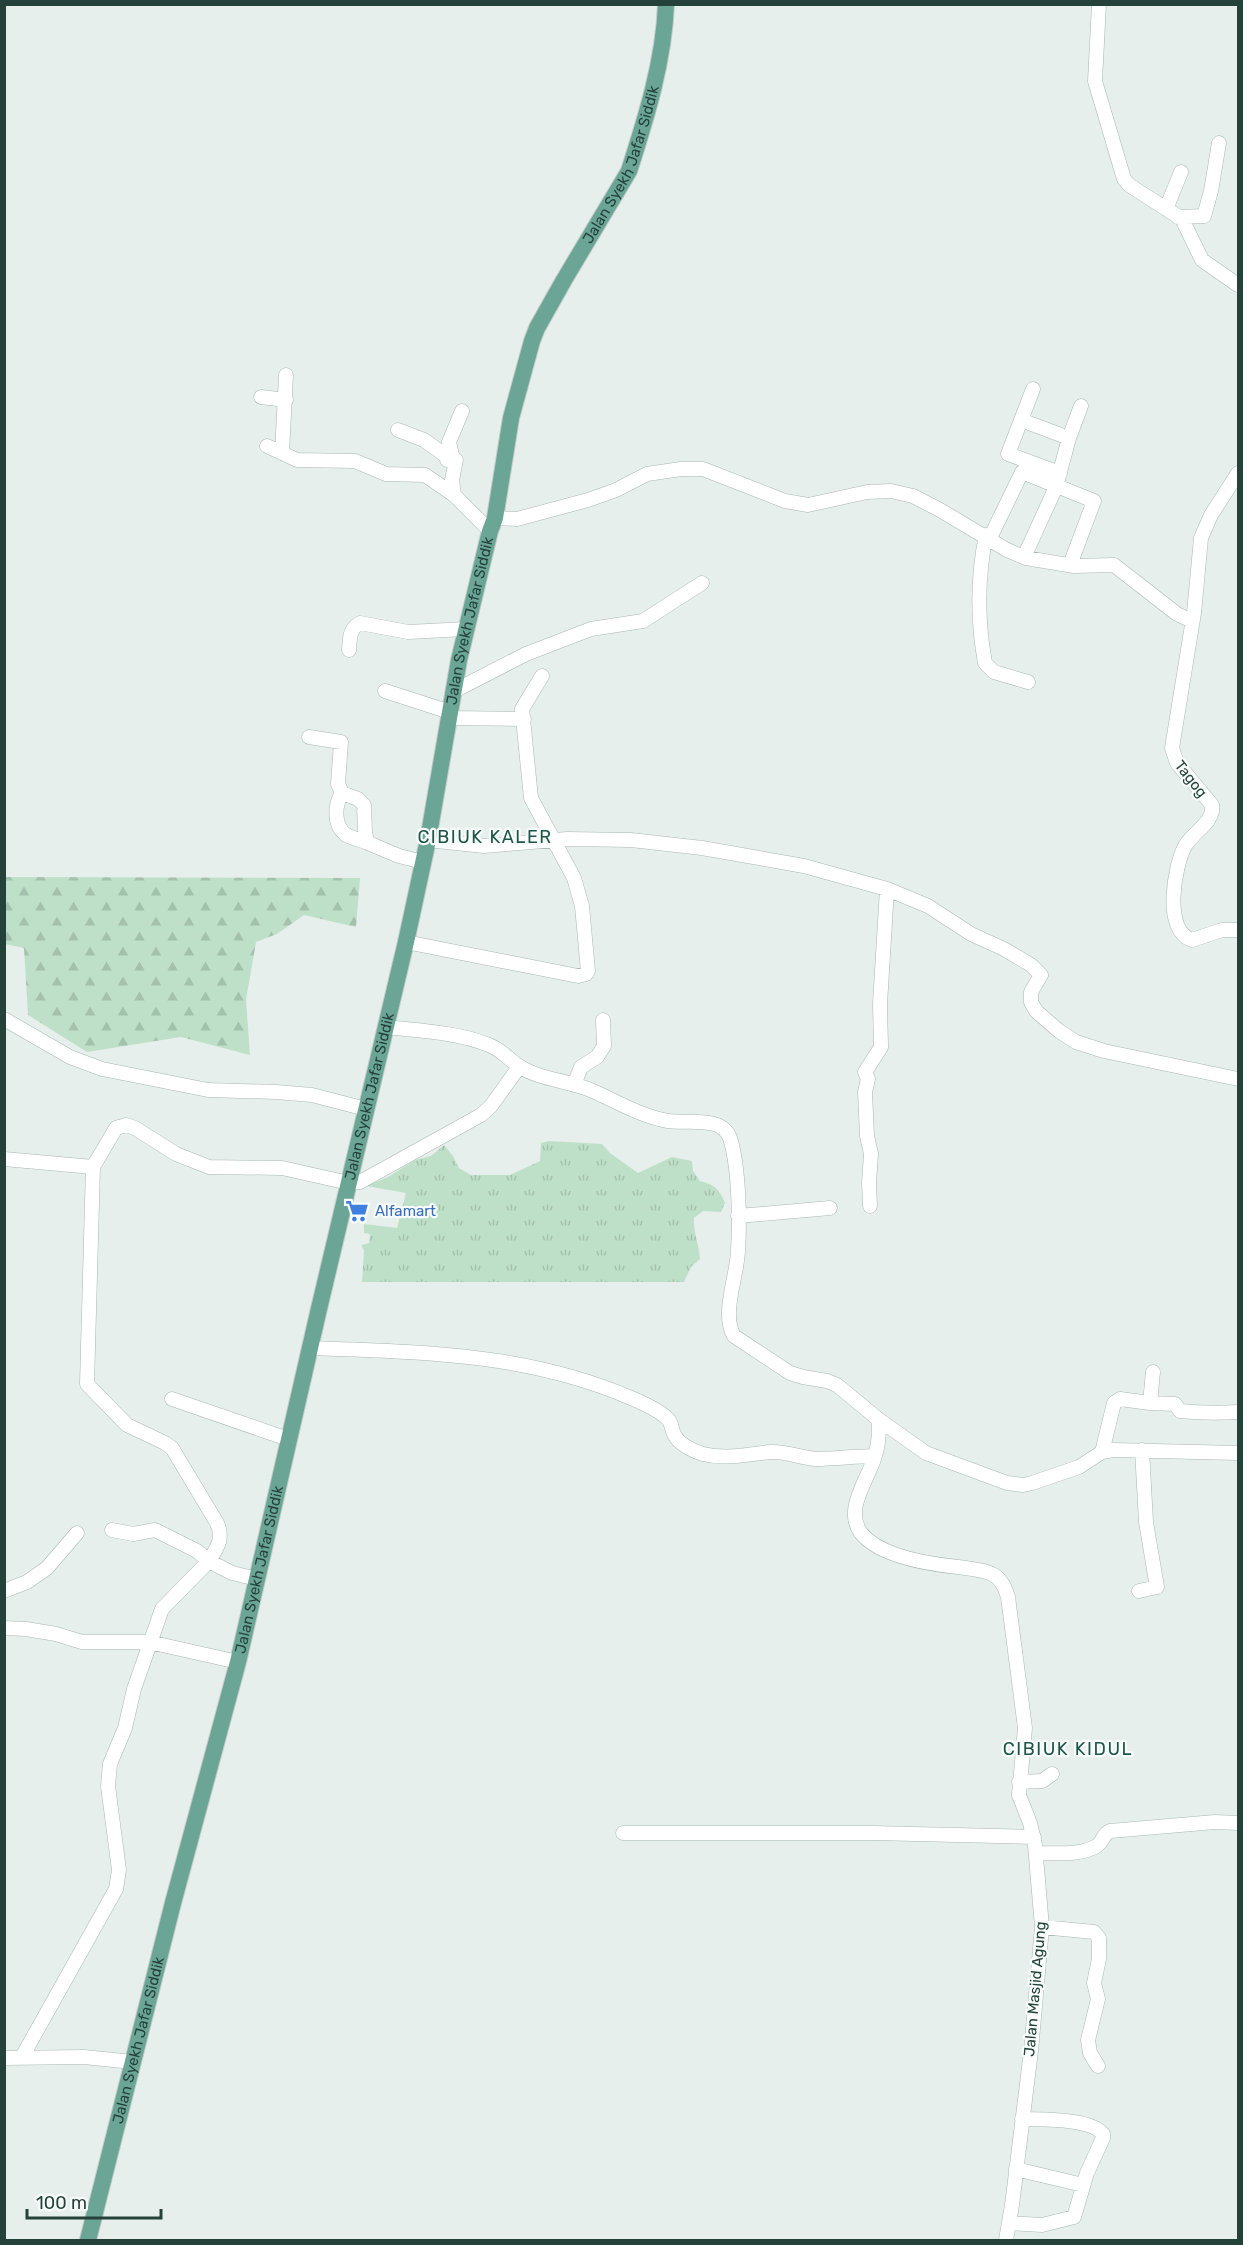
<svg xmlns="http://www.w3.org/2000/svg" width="1243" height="2245" font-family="Rubik,sans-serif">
<defs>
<pattern id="grass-tufts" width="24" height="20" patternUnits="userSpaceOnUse" patternTransform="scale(1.5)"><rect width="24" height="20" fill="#bfe0c8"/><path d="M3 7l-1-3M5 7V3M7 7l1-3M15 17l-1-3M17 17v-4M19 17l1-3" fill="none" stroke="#a4c1ad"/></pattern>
<pattern id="forest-firs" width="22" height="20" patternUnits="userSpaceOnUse" patternTransform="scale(1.5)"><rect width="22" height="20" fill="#bfe0c8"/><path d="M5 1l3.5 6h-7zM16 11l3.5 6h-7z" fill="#a4c1ad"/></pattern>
</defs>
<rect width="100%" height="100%" fill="#e6efeb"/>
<path fill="url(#grass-tufts)" d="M 549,1141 L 602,1144 L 610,1153 L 638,1173 L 672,1157 L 692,1161 L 693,1171 L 700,1181 C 714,1184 720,1190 725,1203 L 721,1212 L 703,1211 L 694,1218 C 693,1232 699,1244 700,1259 L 691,1267 L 684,1282 L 362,1282 L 364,1250 L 361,1245 L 369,1243 L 370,1234 L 364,1233 L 364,1224 L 397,1228 L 406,1193 L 366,1186 L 388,1177 L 415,1160 L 431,1156 L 444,1145 L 453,1156 L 459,1168 L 471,1175 L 510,1175 L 540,1161 L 541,1143 Z"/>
<path fill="url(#forest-firs)" d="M 4,877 L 360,878 L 356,927 L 304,915 L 277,934 L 256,942 L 246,1000 L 250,1055 L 181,1037 L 87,1052 L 28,1015 L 24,948 L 5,944 Z"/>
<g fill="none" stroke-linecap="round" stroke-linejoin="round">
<g stroke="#a8b8b2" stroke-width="15">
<path id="minor" d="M 1099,4 L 1095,81 L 1124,179 L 1129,185 L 1182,219 L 1202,260 L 1238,285
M 1166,209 L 1181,172
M 1178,217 L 1204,216 L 1211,191 L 1219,143
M 1033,389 L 1008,454 L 1060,473
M 261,397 L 286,400
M 462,411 L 449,442 L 452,455 L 447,460 L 456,460 L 452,480 L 454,495 L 490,531
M 1021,420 L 1069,438
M 398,430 L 424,440 L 449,458
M 267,446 L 297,460 L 355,461 L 386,474 L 425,475 L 454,495
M 282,453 L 286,375
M 1238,473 L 1211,515 L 1201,538 L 1194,613 L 1172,748 L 1177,763 L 1212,805 C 1215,822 1192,833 1185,846 C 1174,867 1163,931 1192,940 L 1222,930 L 1238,930
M 495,518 L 517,519 L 588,500 L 616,490 L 647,474 L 681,469 L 703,469 L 785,501 L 808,505 L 867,492 L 891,491 L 913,496 L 940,510 L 1007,550 L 1026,558 L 1074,566 L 1114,565 L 1177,614 L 1192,621
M 986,535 C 977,579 977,619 985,663 L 994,672 L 1028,682
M 990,538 L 1022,472 L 1094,501 L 1070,565
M 1024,557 L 1056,487 L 1069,438 L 1081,406
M 349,650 C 350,639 349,629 360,623 L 408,632 L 466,629
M 385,691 L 450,712
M 454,691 L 526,654 L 591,629 L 643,621 L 702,583
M 448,718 L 524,719
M 309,737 L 341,742 L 338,784 L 342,793 L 358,799 L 364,805 L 365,833 L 368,843 L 399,856 L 423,862
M 342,793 C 335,804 333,824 345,834 C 350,838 361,840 368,843
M 428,840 L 484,846 L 567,839 L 631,840 L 702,848 L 804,866 L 887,889 L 928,906 L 971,934 L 1004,949 L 1031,965 L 1041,975 L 1031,992 L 1031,1002 L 1036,1011 L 1059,1031 L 1076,1042 L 1104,1051 L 1238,1079
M 406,942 L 578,976 L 586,974 L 588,971 L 582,906 L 574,878 L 531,798 L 522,709 L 542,676
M 4,1019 L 70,1057 L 102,1069 L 208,1090 L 276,1092 L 312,1095 L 366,1109
M 386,1027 C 420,1031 457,1032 489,1045 C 502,1050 508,1059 519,1066 C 536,1078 567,1081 588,1089 C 615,1100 639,1116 668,1121 C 686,1124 722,1115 730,1138 C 739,1167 740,1220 738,1251 C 737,1277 721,1314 734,1336 L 790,1373 L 803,1377 L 827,1381 L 837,1385 L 878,1419 L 926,1453 L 1007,1483 L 1023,1485 L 1032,1483 L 1079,1467 L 1102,1452 L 1113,1450 L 1238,1453
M 574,1085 L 581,1067 L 597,1057 L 604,1046 L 603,1020
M 4,1159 L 93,1167 L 116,1128 L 126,1125 L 135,1128 L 176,1154 L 209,1167 L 282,1168 L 349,1183 L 360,1182 L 481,1115 L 491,1106 L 519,1067
M 93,1167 L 87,1384 L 127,1425 L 165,1443 L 172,1448 L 217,1523 C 224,1539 217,1548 209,1561 L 197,1551 L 155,1530 L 133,1534 L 112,1530
M 870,1206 L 869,1183 L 871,1154 L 867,1136 L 865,1092 L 868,1079 L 865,1072 L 881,1047 L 880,1004 L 887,889
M 738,1216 L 830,1208
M 310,1348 C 421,1352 527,1353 631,1398 C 643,1403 657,1409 667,1418 C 672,1422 671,1428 674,1434 C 678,1444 693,1451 703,1454 C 727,1460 747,1454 771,1452 C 786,1451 800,1458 816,1459 C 835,1459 855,1456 875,1456
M 172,1399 L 288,1439
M 1150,1403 L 1175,1404 L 1180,1411 C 1200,1413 1219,1413 1238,1412
M 878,1419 C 880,1432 878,1447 874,1459 C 867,1481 844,1510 861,1533 C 880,1557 929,1564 958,1567 C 970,1569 983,1569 994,1575 C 1002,1580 1005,1588 1008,1597 L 1025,1728 L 1019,1795 L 1030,1823 L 1035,1845 L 1042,1927 L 1031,2051 L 1012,2205 L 1006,2240
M 1102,1452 L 1114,1403 L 1120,1399 L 1150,1403 L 1153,1372
M 4,1591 L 27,1582 L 47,1568 L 77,1533
M 1139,1591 L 1157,1587 L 1146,1522 L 1142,1450
M 4,1628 L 26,1629 L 56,1634 L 82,1642 L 149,1642 L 238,1662
M 1019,1782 L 1042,1781 L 1052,1774
M 623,1833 L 873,1833 L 1034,1837
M 1036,1853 C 1054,1853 1083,1856 1098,1845 C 1103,1841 1103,1834 1110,1831 L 1215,1822 L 1238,1823
M 1042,1927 L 1094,1932 L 1099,1938 L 1099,1959 L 1094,1983 L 1098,1999 L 1088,2040 L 1090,2053 L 1098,2066
M 22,2057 L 116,1889 L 119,1870 L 108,1786 L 110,1764 L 125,1728 L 134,1689 L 162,1609 L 209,1561 L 232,1573 L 257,1579
M 4,2058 L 84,2057 L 133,2062
M 1016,2169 L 1083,2185
M 1009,2223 L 1042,2225 L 1074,2217 L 1087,2173 L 1103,2138 L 1103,2134 C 1091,2118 1042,2120 1022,2119"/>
</g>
<g stroke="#c2cac8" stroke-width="18">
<g id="major">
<path id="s1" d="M 88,2240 L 173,1903 L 238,1662 L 318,1313 L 406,942 L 428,840 L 459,660 L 490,531 L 495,518 L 511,418 L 532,341 L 537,328 L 564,280 L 629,171 C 646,118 664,61 666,4"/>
</g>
</g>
<use href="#minor" stroke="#fff" stroke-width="14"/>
<use href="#major" stroke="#6aa596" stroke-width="16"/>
</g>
<defs>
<g id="supermarket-bare" transform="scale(1.8)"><path d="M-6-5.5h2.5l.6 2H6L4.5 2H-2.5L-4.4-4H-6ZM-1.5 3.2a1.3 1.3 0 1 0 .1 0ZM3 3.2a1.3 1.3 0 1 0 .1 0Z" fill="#3f7fe0" stroke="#f7fbf9" stroke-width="2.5" paint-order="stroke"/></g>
</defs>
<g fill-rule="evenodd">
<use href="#supermarket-bare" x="357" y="1211"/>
</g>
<g text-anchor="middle" stroke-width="4.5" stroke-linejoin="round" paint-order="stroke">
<g font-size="15" fill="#24423a" stroke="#f7fbf9">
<text dy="5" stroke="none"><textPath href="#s1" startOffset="2150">Jalan Syekh Jafar Siddik</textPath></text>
<text dy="5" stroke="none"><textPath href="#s1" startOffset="1664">Jalan Syekh Jafar Siddik</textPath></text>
<text transform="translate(1191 779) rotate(52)" y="5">Tagog</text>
<text dy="5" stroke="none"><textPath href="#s1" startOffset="1178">Jalan Syekh Jafar Siddik</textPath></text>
<text dy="5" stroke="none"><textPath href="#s1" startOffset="692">Jalan Syekh Jafar Siddik</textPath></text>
<text transform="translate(1035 1989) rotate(-85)" y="5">Jalan Masjid Agung</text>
<text dy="5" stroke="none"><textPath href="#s1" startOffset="206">Jalan Syekh Jafar Siddik</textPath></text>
</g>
<g font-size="15" fill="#366cbe" stroke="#f7fbf9" text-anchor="start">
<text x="375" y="1216">Alfamart</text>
</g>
<g font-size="18" letter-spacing="1.5" fill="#1f5548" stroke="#f7fbf9">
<text x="485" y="843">CIBIUK KALER</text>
<text x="1068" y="1755">CIBIUK KIDUL</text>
</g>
</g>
<rect width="1243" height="2245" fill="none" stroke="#24423a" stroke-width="12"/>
<path d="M27 2209v9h134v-9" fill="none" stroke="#24423a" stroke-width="3"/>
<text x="36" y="2209" font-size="18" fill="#24423a" stroke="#f7fbf9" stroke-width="4.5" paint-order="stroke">100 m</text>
</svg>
